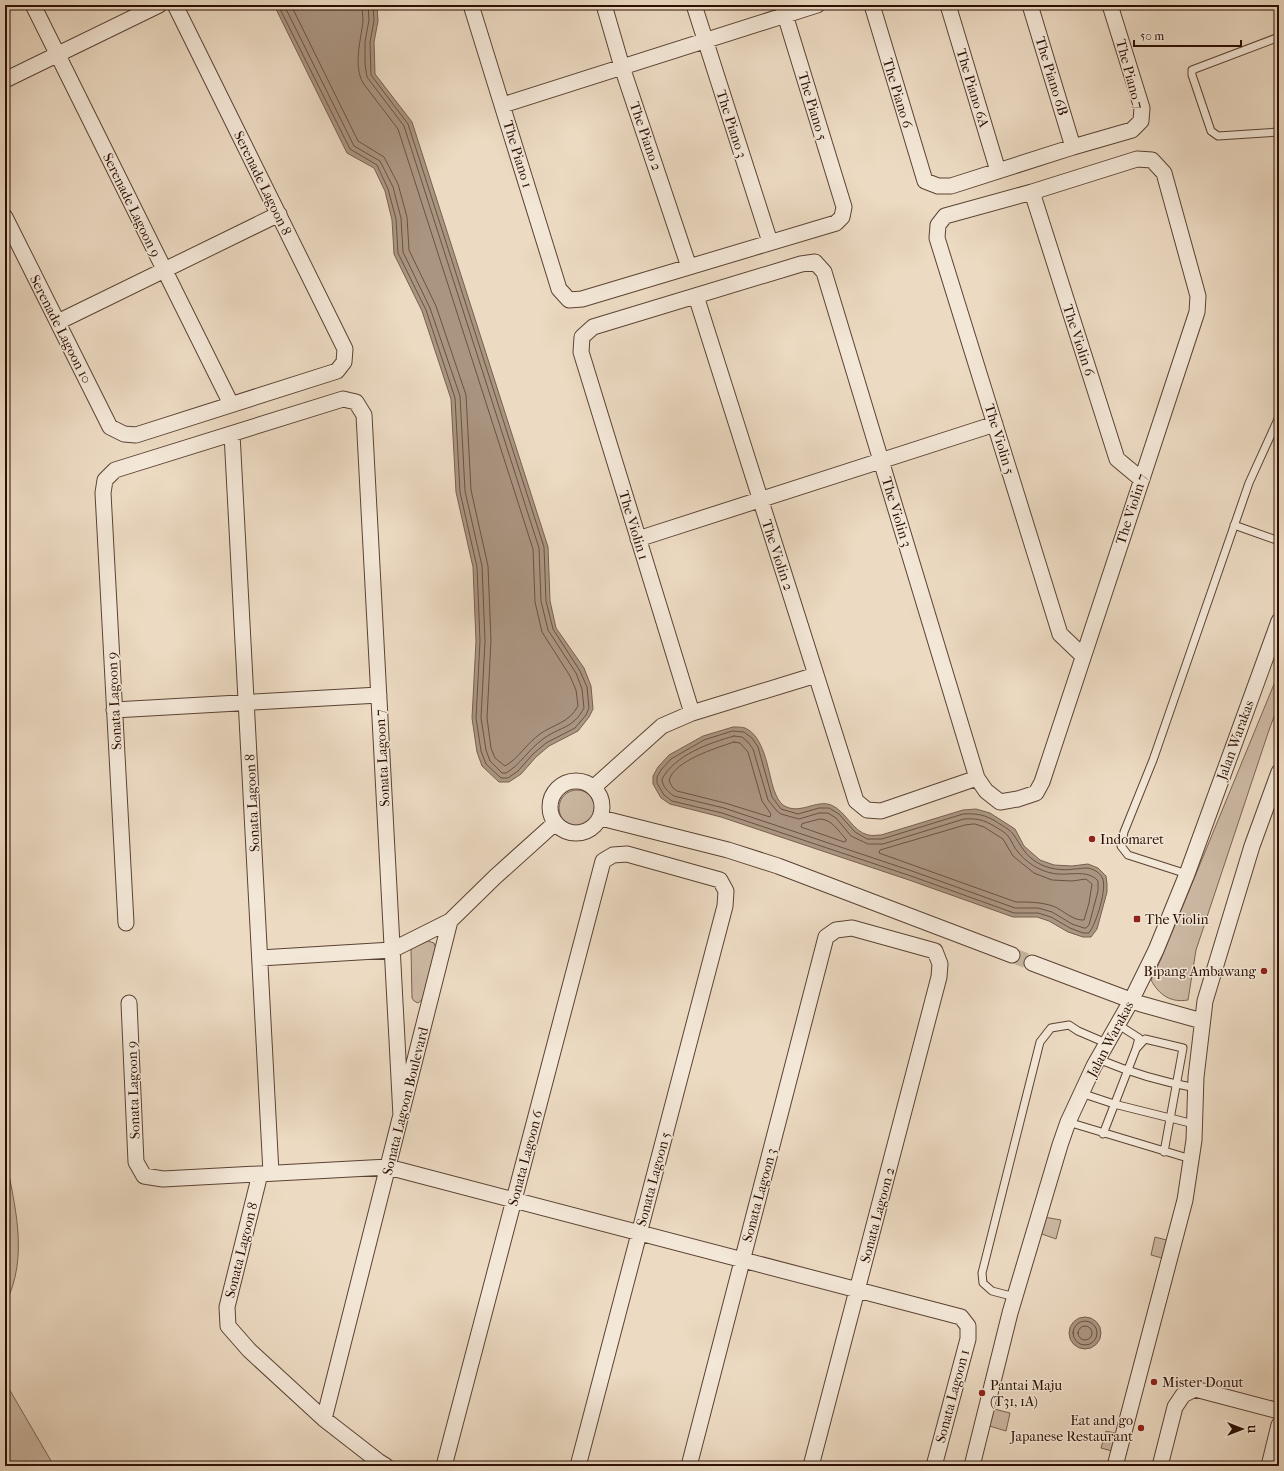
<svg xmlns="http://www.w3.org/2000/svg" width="1284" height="1471" font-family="'IM FELL French Canon',serif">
<rect width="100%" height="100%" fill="#ecdac2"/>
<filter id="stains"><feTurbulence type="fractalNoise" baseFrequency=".005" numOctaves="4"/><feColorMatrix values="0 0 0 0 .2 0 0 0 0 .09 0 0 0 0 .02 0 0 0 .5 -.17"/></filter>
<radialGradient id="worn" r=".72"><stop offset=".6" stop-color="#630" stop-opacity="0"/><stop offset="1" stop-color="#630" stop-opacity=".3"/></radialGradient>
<path fill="#cbb7a2" stroke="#7b6352" d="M 1279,672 L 1279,703 L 1268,733 L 1196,950 L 1188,1000 C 1171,1003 1159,995 1151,980 L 1161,959 Z
M559 808a18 18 0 1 1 36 0a18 18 0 1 1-36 0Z
M 428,941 L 434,943 L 436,949 L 424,998 L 418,1003 L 414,1001 L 412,998 L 411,950 L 413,948 Z
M 5,1155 C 14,1203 30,1257 5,1304 Z
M 1044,1217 L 1061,1220 L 1056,1239 L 1039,1233 Z
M 1155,1237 L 1174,1242 L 1169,1260 L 1151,1255 Z
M 5,1382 L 54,1466 L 5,1466 Z
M 990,1408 L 1010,1413 L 1006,1431 L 986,1425 Z
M 1106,1431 L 1124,1435 L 1119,1453 L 1101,1448 Z"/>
<path fill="#aa9581" stroke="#775f4f" d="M 274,5 L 376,5 L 377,6 L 378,21 L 374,42 L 375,74 L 412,122 L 548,547 L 550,601 L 556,628 L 584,668 L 591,686 L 593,709 L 589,717 L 578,731 L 549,746 L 536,757 L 521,774 L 509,782 L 499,782 L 482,766 L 477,752 L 472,718 L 476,641 L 473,567 L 456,492 L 451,399 L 422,311 L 394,254 L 392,220 L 385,191 L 374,168 L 347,153 Z
M 733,727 C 737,727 742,727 745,728 C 764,736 768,770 773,787 C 775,793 778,801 783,805 C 799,816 816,799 831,805 C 846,811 852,831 868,835 C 872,836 877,835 881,835 L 963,810 L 976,809 L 990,813 L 1015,829 L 1024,846 L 1040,860 L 1054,865 L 1072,866 L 1088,864 L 1098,868 L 1106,876 L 1107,884 L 1107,892 L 1097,929 L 1091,937 L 1083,937 L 1068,932 L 1049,921 L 1037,917 L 1013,917 L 909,880 L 721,817 L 670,804 L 661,798 L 653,784 L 653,776 L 658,767 L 669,755 L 703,736 Z
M1069 1333a16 16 0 1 1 32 0a16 16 0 1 1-32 0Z"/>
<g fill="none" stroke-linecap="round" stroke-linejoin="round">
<path stroke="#6a5242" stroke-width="1" d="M 278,5 L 350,149 L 377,165 L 388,189 L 396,219 L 398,253 L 426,310 L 455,398 L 460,492 L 477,567 L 480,641 L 476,718 L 481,751 L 486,764 L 501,778 L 508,778 L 518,771 L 533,754 L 546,743 L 575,728 L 586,715 L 589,708 L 587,687 L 580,671 L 553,629 L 546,601 L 544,547 L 408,124 L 371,75 L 370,42 L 374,21 L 373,5
M 284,5 L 354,146 L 380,161 L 393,187 L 401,218 L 403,252 L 430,308 L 460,396 L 465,491 L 482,566 L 485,641 L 481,718 L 486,750 L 490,761 L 502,773 L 506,773 C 520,765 529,749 543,739 C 559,727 573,729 584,708 L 582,689 L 576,673 L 548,630 L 541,601 L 539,548 L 404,126 L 367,77 L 365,64 L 365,42 L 369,20 L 368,5
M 291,5 L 358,141 L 384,157 L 398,184 L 407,217 L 409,250 L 436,306 L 466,395 L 471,490 L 488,566 L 491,641 L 487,718 L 491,748 L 495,758 L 505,766 C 519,758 527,743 540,734 C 554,724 569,723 578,706 L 576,690 L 570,676 L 542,632 L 535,602 L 533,549 L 398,129 L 363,83 C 353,65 361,40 363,21 C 363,16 362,10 362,5
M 733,731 L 744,732 L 752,738 L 758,747 L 772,797 L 781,809 L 798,814 L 819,808 L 829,808 L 839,814 L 855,832 L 867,839 L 882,839 L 963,814 C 981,813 988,816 1003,826 C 1006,828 1010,830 1013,834 C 1021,845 1025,856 1038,863 C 1048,869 1063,871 1074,869 C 1078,869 1083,868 1086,868 C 1092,868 1099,872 1102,877 C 1108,887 1096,924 1089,933 L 1083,933 L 1070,928 L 1051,917 L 1038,913 L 1014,913 L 911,876 L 722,813 L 672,801 L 664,795 L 657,783 L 657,777 L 661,770 L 671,759 L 704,740 Z
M 734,736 L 742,737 L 748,742 L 753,749 L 768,800 L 777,811 L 781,814 L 799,819 L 819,813 L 828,813 L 836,818 L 851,836 L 868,844 L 883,844 L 964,819 C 980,818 986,821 999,829 C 1002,831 1006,833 1008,836 C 1012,841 1014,848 1018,852 C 1026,862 1038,870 1051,873 C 1067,877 1087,868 1098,881 L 1098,891 L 1089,925 L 1086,928 L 1084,928 L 1072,924 L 1052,912 L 1038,908 L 1015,908 L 912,871 L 724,808 L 674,796 C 668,792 662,786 662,779 C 675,755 709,743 734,736 Z
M 734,742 L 740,743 L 748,752 L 762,801 L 771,814 L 770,817 L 725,803 L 677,791 L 673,788 L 669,781 C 673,761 716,748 734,742 Z
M 820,819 C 832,819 838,831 846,839 L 846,841 L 844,842 L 801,827 L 802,824 Z
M 975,824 L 984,827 L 1003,839 L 1013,856 L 1034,873 L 1052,880 L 1072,881 L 1086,879 L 1092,884 L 1089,903 L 1084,920 C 1073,921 1063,910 1053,906 C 1040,902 1029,902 1016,902 L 879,853 L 880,850 L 965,825 Z
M1073 1333a12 12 0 1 1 24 0a12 12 0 1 1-24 0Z
M1078 1333a7 7 0 1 1 14 0a7 7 0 1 1-14 0Z"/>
<path stroke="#c5b19c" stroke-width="15" stroke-dasharray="15 8" stroke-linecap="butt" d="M 1012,955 L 1032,963"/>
<g stroke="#5b4233" stroke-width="9">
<path id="lane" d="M 1279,37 L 1192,70 L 1192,75 L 1211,131 L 1218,136 L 1279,132
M 1234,525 L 1279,541
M 1187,874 L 1128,855 L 1121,846 L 1124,832 L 1153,760 L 1249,483 L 1279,417
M 1136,1049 L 1145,1039 L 1183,1048 L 1164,1152
M 1098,1059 C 1129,1072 1162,1082 1196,1088
M 1081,1093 L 1114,1104 L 1194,1124
M 1068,1122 L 1191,1159
M 1103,1134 L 1136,1049 L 1139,1038 L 1117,1024
M 1015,1297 L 992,1291 L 983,1283 L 982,1273 L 1040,1042 L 1051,1028 L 1069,1025 L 1078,1031 L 1106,1043"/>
</g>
<g stroke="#5b4233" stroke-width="17">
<path id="street" d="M 33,5 L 231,404
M 471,5 L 559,289 L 569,300 L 582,299 L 836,223 L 842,217 L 844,207 L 782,5
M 604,5 L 622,67 L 689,267
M 694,5 L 770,242
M 872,5 L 925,181 L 938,186 L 951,186 L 1073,147 L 1132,130 L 1141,121 L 1142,108 L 1110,5
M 948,5 L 998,171
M 1030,5 L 1073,147
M 5,80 L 159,5
M 503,105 L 817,5
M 1032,192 L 1117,459 L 1141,479
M 5,217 L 110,427 L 124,434 L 136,435 L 337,371 L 344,362 L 345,349 L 175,5
M 696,296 L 856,801 L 867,810 L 881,811 L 977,778
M 58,322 L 279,214
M 232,434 L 271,1173
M 638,539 L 995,424
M 114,710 L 379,695
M 692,713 L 581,352 L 582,337 L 593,327 L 801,264 L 815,262 L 824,272 L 977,778 L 986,791 L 1000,802 L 1018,799 L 1036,793 L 1042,782 L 1197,312 L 1198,296 L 1164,173 L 1152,160 L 1137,159 L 1032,192 L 945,216 L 938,225 L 937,238 L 1060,634 L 1083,656
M550 807a26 26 0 1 1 52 0a26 26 0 1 1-52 0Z
M 594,787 L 662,726 L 692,713 L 816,675
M 601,818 L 728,850 L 778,866 L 1012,955
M 126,923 L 103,493 L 105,480 L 115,470 L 343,399 L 356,402 L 364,415 L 401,1116
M 260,958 L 392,950 L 450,921
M 1032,963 L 1141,1004 L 1202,1021
M 129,1003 L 136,1162 L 144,1176 L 163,1179 L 388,1167 L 961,1317 L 968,1326 L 968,1339 L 934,1466
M 260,1174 L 227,1307 L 228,1326 L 249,1350 L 324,1419 L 378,1461 L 386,1466
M 324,1419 L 450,921 L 495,877 L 555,823
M 444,1466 L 603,861 L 613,855 L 627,854 L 720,880 L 726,891 L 725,906 L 578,1466
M 689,1466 L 826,937 L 836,930 L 852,928 L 935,951 L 940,964 L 939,977 L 811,1466
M 972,1466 L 1010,1313 L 1060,1145 L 1068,1122 L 1094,1066 L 1131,1001 L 1156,950 L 1187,874 L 1279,621
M 1115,1466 L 1185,1200 L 1194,1140 L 1196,1077 L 1205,1001 L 1252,846 L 1279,772
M 1160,1466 L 1175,1407 L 1183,1395 L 1195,1389 L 1279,1411
M 1269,1466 L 1279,1425"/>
</g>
<use href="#lane" stroke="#f3e7d7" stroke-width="7"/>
<use href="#street" stroke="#f3e7d7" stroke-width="15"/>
</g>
<g fill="#8f2418" stroke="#f3e7d7" stroke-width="1.5">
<circle cx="1092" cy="839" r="4"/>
<rect x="1133" y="915" width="8" height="8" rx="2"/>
<circle cx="1264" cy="971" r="4"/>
<circle cx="1154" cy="1382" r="4"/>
<circle cx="982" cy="1393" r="4"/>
<circle cx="1141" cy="1428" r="4"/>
</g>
<g text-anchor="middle" stroke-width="3" stroke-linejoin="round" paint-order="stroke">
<g font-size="14" fill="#2b0f03" stroke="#f3e7d7">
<text transform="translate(1130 74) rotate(75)" y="5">The Piano 7</text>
<text transform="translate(1052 76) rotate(73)" y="5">The Piano 6B</text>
<text transform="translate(973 88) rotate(73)" y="5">The Piano 6A</text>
<text transform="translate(898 93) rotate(73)" y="5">The Piano 6</text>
<text transform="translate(813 106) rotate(73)" y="5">The Piano 5</text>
<text transform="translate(732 124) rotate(72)" y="5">The Piano 3</text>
<text transform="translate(646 136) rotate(71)" y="5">The Piano 2</text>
<text transform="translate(518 154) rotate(73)" y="5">The Piano 1</text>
<text transform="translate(263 183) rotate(64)" y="5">Serenade Lagoon 8</text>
<text transform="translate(132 205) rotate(64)" y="5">Serenade Lagoon 9</text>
<text transform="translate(61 329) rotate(63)" y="5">Serenade Lagoon 10</text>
<text transform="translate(1079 340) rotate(72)" y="5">The Violin 6</text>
<text transform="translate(1000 439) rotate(73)" y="5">The Violin 5</text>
<text transform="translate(1131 509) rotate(-72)" y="5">The Violin 7</text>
<text transform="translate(897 512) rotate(73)" y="5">The Violin 3</text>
<text transform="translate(634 525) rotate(73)" y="5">The Violin 1</text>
<text transform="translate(778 555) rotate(72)" y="5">The Violin 2</text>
<text transform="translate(114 701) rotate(-93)" y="5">Sonata Lagoon 9</text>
<text transform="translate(1235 740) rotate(-70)" y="5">Jalan Warakas</text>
<text transform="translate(382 758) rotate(-93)" y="5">Sonata Lagoon 7</text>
<text transform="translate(252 803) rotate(-93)" y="5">Sonata Lagoon 8</text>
<text transform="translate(1110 1039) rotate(-62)" y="5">Jalan Warakas</text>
<text transform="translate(133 1090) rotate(-92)" y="5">Sonata Lagoon 9</text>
<text transform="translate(405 1101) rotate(-76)" y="5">Sonata Lagoon Boulevard</text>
<text transform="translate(525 1158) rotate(-75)" y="5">Sonata Lagoon 6</text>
<text transform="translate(653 1179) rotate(-75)" y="5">Sonata Lagoon 5</text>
<text transform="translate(759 1195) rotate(-75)" y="5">Sonata Lagoon 3</text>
<text transform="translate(877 1215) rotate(-75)" y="5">Sonata Lagoon 2</text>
<text transform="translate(241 1250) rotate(-76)" y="5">Sonata Lagoon 8</text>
<text transform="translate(952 1396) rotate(-75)" y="5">Sonata Lagoon 1</text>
</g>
<g font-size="14" fill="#2b0f03" stroke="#f3e7d7" text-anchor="start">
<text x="1100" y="844">Indomaret</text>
<text x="1145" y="924">The Violin</text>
<text x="1256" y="976" text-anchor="end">Bipang Ambawang</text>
<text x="1162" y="1387">Mister Donut</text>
<text x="990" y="1390">Pantai Maju<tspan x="990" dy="16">(T31, 1A)</tspan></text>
<text x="1133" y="1425" text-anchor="end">Eat and go<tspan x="1133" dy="16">Japanese Restaurant</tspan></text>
</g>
</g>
<rect width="1284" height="1471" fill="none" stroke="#ecdac2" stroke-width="20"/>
<rect x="6" y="6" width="1272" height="1459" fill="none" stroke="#2b0f03" stroke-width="2"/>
<rect x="10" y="10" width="1264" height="1451" fill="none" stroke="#2b0f03"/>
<g transform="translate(1242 1429) rotate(90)" stroke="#f3e7d7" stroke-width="3" paint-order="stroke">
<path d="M0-3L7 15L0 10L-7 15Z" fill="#2b0f03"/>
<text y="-6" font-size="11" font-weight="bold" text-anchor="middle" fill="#2b0f03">U</text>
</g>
<path d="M1134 40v6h107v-6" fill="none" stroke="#2b0f03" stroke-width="2"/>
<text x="1140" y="40" font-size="12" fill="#2b0f03" stroke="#f3e7d7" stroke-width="3" paint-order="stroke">50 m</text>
<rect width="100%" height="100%" filter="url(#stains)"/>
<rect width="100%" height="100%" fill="url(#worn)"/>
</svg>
